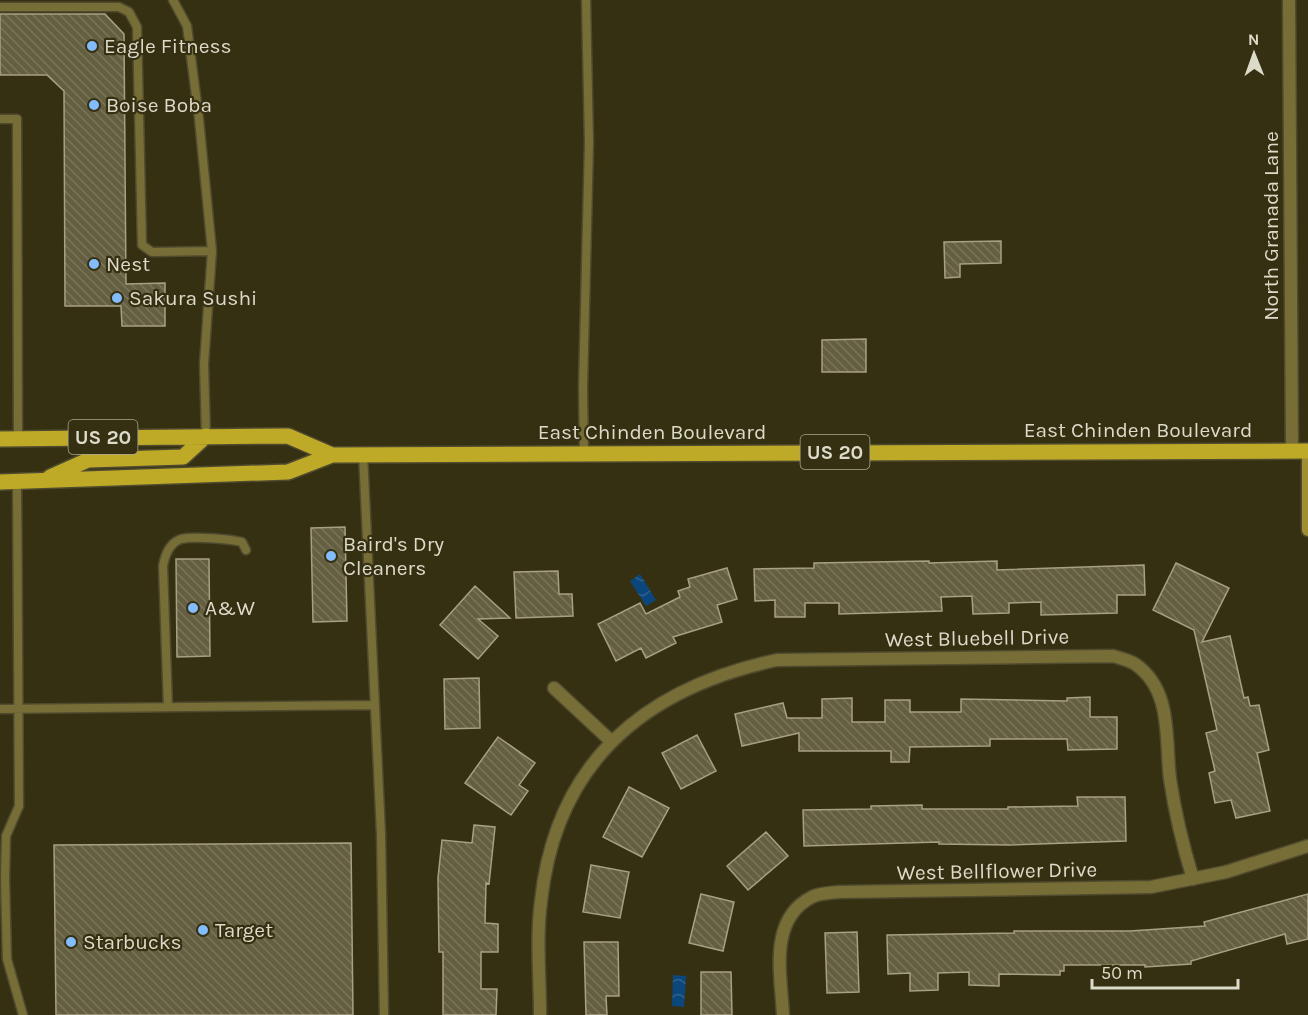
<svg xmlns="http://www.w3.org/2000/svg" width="1308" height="1015" font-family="Karla,sans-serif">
<defs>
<pattern id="water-waves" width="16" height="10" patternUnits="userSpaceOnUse" patternTransform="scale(1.5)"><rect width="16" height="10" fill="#0b477c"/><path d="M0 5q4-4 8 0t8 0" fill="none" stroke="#2e618d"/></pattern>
<pattern id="building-back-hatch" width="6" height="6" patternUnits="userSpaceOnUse" patternTransform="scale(1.5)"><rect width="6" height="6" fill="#645f40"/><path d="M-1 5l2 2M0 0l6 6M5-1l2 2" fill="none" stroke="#7a755a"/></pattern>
</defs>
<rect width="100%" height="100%" fill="#353012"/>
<path fill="url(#water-waves)" d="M 640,574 L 656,600 L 646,606 L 630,581 Z
M 673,975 L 686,976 L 684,1007 L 672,1006 Z"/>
<path fill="url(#building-back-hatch)" stroke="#a6a180" stroke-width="1.5" d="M 0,14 L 105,14 L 124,34 L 126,284 L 165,283 L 165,326 L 122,326 L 121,306 L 65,306 L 64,91 L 47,75 L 0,75 Z
M 1001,241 L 1001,263 L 960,264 L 960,277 L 945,278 L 944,242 Z
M 866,339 L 866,372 L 822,372 L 822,340 Z
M 345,527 L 347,621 L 313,622 L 311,528 Z
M 176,559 L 209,559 L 210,656 L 177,657 Z
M 929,561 L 929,563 L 997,561 L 997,570 L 1144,565 L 1145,595 L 1117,595 L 1117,613 L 1041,615 L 1041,602 L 1009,603 L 1009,613 L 973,614 L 972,596 L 941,597 L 942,611 L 839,614 L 839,603 L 805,603 L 805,617 L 775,617 L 775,600 L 755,601 L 754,569 L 814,568 L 814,563 Z
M 1176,563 L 1229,588 L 1202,642 L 1230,636 L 1244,698 L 1248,697 L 1250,706 L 1259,705 L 1269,750 L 1257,753 L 1270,811 L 1236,818 L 1231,800 L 1215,803 L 1209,773 L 1215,771 L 1206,733 L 1217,730 L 1194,630 L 1153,610 Z
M 727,568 L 737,599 L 717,605 L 722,622 L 673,637 L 676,643 L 646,658 L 641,648 L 616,661 L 598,624 L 640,603 L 646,614 L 680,597 L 678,591 L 690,587 L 688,579 Z
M 558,571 L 559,594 L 572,594 L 573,616 L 516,618 L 514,572 Z
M 475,586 L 510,618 L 478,619 L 498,636 L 478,659 L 440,625 Z
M 479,678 L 480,728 L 445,729 L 444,679 Z
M 1090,697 L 1090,717 L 1117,717 L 1117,749 L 1068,750 L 1067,739 L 990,739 L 990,746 L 910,747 L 909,762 L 891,762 L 891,751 L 799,751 L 799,733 L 742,746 L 735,714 L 783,703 L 787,718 L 822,718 L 822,699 L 852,698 L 852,722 L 885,722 L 885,700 L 910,700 L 910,712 L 961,712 L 961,699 L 1067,701 L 1067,698 Z
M 697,735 L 716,771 L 681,789 L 662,753 Z
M 498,737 L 535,763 L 519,785 L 528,791 L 511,815 L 465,783 Z
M 629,787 L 669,808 L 642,857 L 603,837 Z
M 1077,797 L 1125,797 L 1126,841 L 1009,845 L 939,844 L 939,842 L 804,846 L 803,810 L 871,809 L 871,806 L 922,805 L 922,809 L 1008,809 L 1008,807 L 1078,806 Z
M 474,825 L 495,827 L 489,884 L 486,883 L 485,923 L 498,924 L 498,952 L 481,952 L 481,989 L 497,989 L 496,1015 L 443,1015 L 443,952 L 439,952 L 438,878 L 442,840 L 472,843 Z
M 766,832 L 788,856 L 748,890 L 727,866 Z
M 351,843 L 353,1015 L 56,1015 L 54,845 Z
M 591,865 L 629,872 L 620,918 L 583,912 Z
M 701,894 L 734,902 L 723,951 L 689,943 Z
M 1308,894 L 1308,939 L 1287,944 L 1285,934 L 1191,961 L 1191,964 L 1145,967 L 1145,965 L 1064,965 L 1064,971 L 1060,971 L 1060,975 L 999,974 L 999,986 L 969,985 L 969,972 L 938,973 L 938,990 L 910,991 L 910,973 L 888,974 L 887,935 L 1014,933 L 1014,931 L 1130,931 L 1205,926 L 1204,922 Z
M 857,932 L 859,992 L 827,993 L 825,933 Z
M 584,942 L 618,942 L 619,996 L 606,996 L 607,1015 L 586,1015 Z
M 701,972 L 731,972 L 732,1015 L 701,1015 Z"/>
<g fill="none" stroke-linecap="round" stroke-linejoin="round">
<g stroke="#504b2f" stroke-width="11">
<path id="lane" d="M 173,0 L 187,26 L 199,119 L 212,251 L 204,364 L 206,436
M 0,7 L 119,7 L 129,12 L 137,27 L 142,245 L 152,252 L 212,251
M 0,119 L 17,119 L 18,439
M 363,453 L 381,834 L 384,1015
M 584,454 L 583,388 L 589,143 L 586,0
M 17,481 L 19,806 L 6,836 L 5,879 L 7,959 L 23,1015
M 168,707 L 163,566 C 165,555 169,543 181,539 C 194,536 229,539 242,542 L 246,550
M 0,709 L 375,705"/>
</g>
<g stroke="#504b2f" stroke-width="15">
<path id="street" d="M 1289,0 L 1292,451
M 554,688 L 612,742
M 540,1015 C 540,977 536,938 541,901 C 556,762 645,688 777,660 L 1113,656 C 1120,658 1129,660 1135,664 C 1173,690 1165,740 1170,779 C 1175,813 1183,846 1193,879
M 783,1015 C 781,975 768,919 812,897 C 819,893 831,893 839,892 L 1151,887 L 1226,872 L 1308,846"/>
</g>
<g stroke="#504b2f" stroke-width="15">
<path id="secondary" d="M 1308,451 L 1308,530"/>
</g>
<g stroke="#504b2f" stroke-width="18">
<path id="primary" d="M 0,439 L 288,436 L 332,455 L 1308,451
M 50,477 L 88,460 L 183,457 L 206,436
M 0,482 L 288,472 L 332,455"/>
</g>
<use href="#lane" stroke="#776d37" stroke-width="8"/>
<use href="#street" stroke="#776d37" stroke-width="12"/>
<use href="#secondary" stroke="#9f8f32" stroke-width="12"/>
<use href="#primary" stroke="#beaa27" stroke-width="15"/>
</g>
<g fill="#82bcfa" stroke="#353012" stroke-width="2">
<circle cx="92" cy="46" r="6"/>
<circle cx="94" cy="105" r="6"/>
<circle cx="94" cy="264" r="6"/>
<circle cx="117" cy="298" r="6"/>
<circle cx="331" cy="556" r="6"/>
<circle cx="193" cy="608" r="6"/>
<circle cx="203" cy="930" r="6"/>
<circle cx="71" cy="942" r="6"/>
</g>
<g text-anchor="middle" stroke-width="4.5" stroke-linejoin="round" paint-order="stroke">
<g fill="#353012" stroke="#aaa792" stroke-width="1.5">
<rect x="68.5" y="420" width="69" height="34" rx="4.5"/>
<rect x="800.5" y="435" width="69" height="34" rx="4.5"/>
</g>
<g font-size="20" font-weight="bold" fill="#dcdac9">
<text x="103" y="444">US 20</text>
<text x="835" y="459">US 20</text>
</g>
<g font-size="21" fill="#dcdac9" stroke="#353012" text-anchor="start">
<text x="104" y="53">Eagle Fitness</text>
<text x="106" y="112">Boise Boba</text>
<text x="106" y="271">Nest</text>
<text x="129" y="305">Sakura Sushi</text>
<text x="343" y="551">Baird's Dry<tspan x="343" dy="24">Cleaners</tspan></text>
<text x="205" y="615">A&amp;W</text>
<text x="215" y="937">Target</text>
<text x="83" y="949">Starbucks</text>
</g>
<g font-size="21" fill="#dcdac9" stroke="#353012">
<text transform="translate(1271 226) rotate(-90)" y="7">North Granada Lane</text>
<text x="1138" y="437">East Chinden Boulevard</text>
<text x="652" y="439">East Chinden Boulevard</text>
<text transform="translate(977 638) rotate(-1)" y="7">West Bluebell Drive</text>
<text transform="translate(997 871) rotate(-1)" y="7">West Bellflower Drive</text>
</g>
</g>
<g transform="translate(1254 54) rotate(359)" stroke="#353012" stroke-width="4.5" paint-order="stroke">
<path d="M0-4.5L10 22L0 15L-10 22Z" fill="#dcdac9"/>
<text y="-9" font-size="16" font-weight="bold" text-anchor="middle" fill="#dcdac9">N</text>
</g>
<path d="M1092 979v9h146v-9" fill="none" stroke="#dcdac9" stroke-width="3"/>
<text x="1101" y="979" font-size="18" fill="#dcdac9" stroke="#353012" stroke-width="4.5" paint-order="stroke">50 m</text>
</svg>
